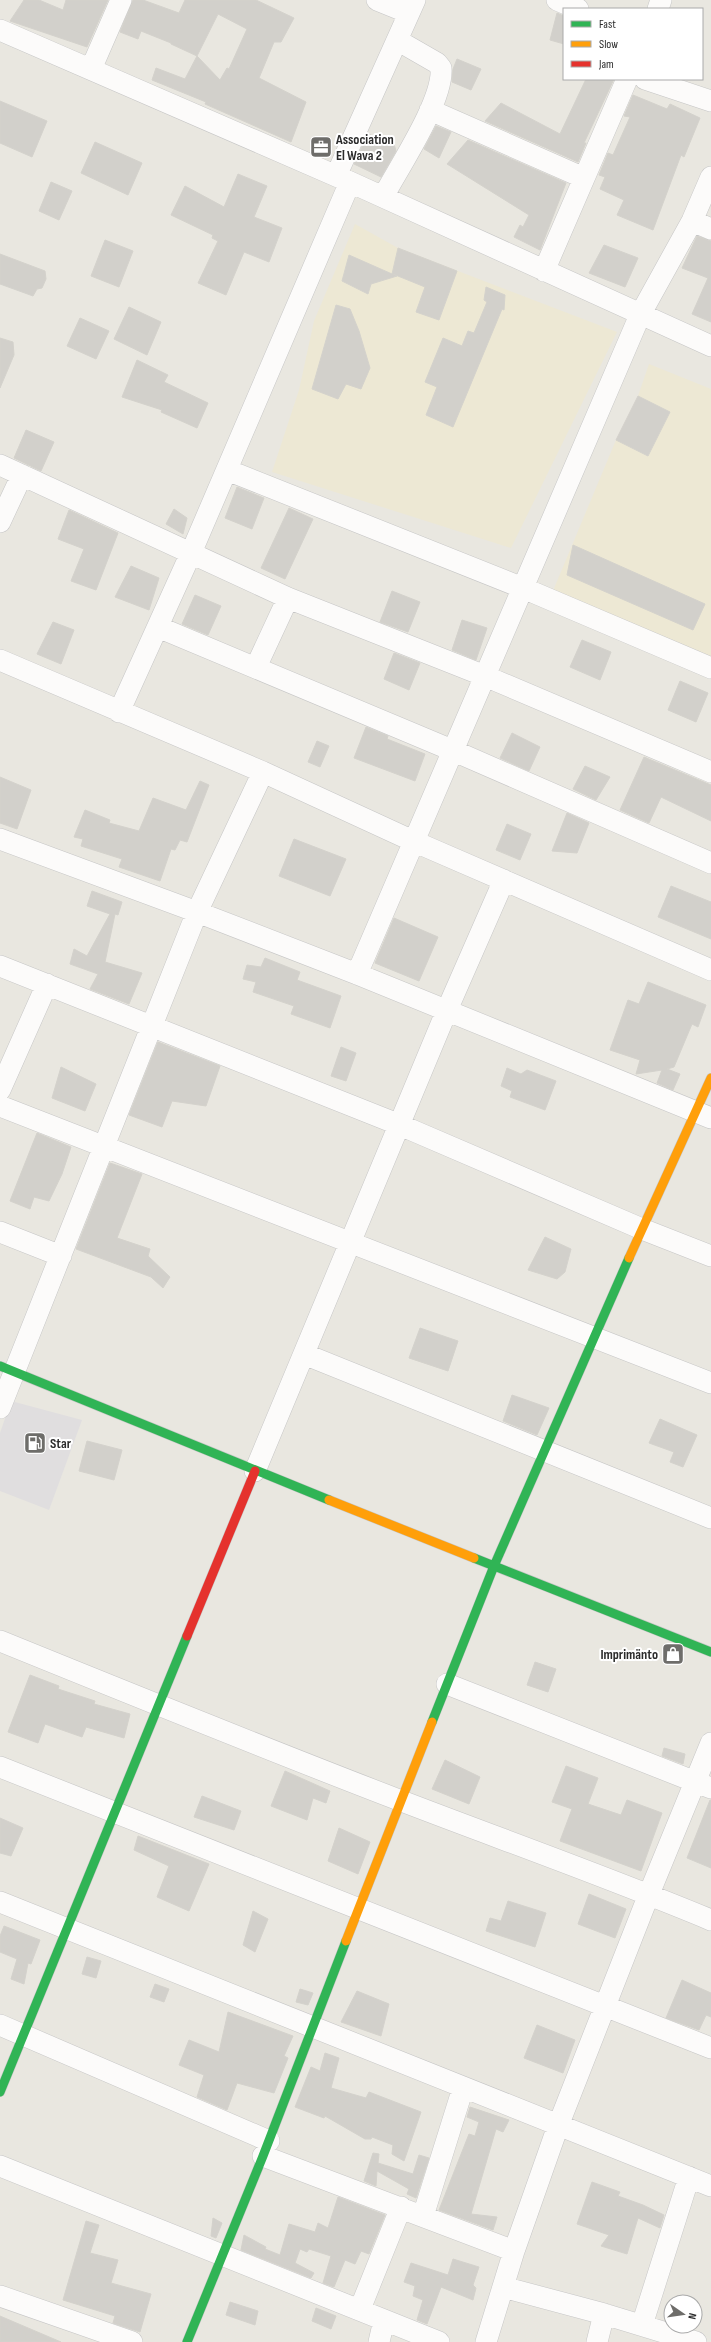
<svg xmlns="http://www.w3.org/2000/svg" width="711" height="2342" font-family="'Sofia Sans Condensed',sans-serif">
<rect width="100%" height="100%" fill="#e9e7e0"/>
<path fill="#e0dedf" d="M 11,1401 L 82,1420 L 49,1510 L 0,1491 L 0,1433 Z"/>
<path fill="#ede8d4" d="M 355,224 L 398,248 L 617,332 L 511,548 L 272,472 L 299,390 L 314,321 Z
M 649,364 L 711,389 L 711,660 L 550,598 L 616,440 L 638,396 Z"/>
<path fill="#d2d0cb" stroke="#d4d2cc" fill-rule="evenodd" d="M 24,0 L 39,0 L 63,10 L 66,0 L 108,0 L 87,47 L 10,21 Z
M 133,0 L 143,0 L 179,13 L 185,0 L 256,0 L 294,18 L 281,42 L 274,42 L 259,78 L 306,102 L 291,142 L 205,104 L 206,102 L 152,80 L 156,68 L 185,79 L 197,56 L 171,44 L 171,43 L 141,31 L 138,39 L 120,32 ZM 218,14 L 247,29 L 229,69 L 227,68 L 220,80 L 197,56 Z
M 557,13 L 564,16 L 564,44 L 550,40 Z
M 457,59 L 481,69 L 471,90 L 452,82 L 453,69 Z
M 586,79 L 614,79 L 584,143 L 586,143 L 578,162 L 485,121 L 501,103 L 560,134 Z
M 633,95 L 667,109 L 670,104 L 700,118 L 684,157 L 681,155 L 653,230 L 617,215 L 624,200 L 600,189 L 605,177 L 599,175 L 608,153 L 613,155 L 630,117 L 624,116 Z
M 0,101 L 47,121 L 32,157 L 0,143 Z
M 436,126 L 451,132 L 439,158 L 424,149 Z
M 368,134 L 394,144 L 396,151 L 381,177 L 354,164 Z
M 468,140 L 566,183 L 540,250 L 514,237 L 520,225 L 523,227 L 529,215 L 447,164 Z
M 95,142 L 142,163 L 128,195 L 81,173 Z
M 238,174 L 267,186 L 254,217 L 282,228 L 269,262 L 244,252 L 226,295 L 198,283 L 218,241 L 212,238 L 213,235 L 171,215 L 185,186 L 224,207 Z
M 51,182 L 72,191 L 59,220 L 39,211 Z
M 697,236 L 711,241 L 711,322 L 692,314 L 708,278 L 682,268 Z
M 105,240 L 133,251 L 119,287 L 91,276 Z
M 604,245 L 638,258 L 625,287 L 589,273 Z
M 398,248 L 457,271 L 439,320 L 416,312 L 425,287 L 393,274 L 397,276 L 371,284 L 368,294 L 342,281 L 349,255 L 392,274 Z
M 0,254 L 45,271 L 46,279 L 42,288 L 37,289 L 33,296 L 0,284 Z
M 486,287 L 505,295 L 504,310 L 502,309 L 453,427 L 426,415 L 437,387 L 425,382 L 443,338 L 462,346 L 468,331 L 474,333 L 487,302 L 484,300 Z
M 336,305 L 350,309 L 359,331 L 370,368 L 361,389 L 346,384 L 338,399 L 312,389 Z
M 129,307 L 161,322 L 147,355 L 114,339 Z
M 80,318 L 109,331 L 96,359 L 67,346 Z
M 0,338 L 13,342 L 14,355 L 0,388 Z
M 137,360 L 168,375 L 164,382 L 208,403 L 197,428 L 161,412 L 162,410 L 122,397 Z
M 638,396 L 670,412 L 648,456 L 616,440 Z
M 26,430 L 54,442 L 41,471 L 14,458 Z
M 237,487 L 264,498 L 252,529 L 225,518 Z
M 289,508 L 313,519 L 285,579 L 261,568 Z
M 174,509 L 187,518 L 183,534 L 166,524 Z
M 69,510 L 118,533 L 96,590 L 71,581 L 84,549 L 58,539 Z
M 573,545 L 705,604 L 693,630 L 567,575 Z
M 131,566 L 159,578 L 149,610 L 115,597 Z
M 392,591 L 420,602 L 408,632 L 380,622 Z
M 195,595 L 221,606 L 208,635 L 182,624 Z
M 462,620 L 487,628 L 476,660 L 452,650 Z
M 53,622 L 74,630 L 61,664 L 37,654 Z
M 582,640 L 611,652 L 600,680 L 570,667 Z
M 394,653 L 420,663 L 409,690 L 384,679 Z
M 680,681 L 708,693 L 696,722 L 668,710 Z
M 366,727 L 388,736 L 387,739 L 425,754 L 415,781 L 354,758 Z
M 512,733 L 540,747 L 529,771 L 500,758 Z
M 317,741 L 329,746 L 320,767 L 308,762 Z
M 644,757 L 711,785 L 711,821 L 661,797 L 649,823 L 620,810 Z
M 585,766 L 610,777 L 596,800 L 573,789 Z
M 0,777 L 31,790 L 17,829 L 0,823 Z
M 200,781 L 209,785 L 187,842 L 180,840 L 175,850 L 171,849 L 160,881 L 119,867 L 122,859 L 81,846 L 83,839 L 74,837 L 85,810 L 110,820 L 109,823 L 139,831 L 153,798 L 186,810 Z
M 567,813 L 589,823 L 577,853 L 552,851 Z
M 507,824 L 531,834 L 520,860 L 496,850 Z
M 294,839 L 346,859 L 330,896 L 279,876 Z
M 671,886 L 711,902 L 711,939 L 658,917 Z
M 92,891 L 122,902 L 118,915 L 115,914 L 105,962 L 142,973 L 129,1004 L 90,989 L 98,974 L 70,964 L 74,949 L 87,956 L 110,914 L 87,906 Z
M 394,918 L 438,937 L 419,981 L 375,963 Z
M 265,958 L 300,972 L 297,980 L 341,996 L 330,1028 L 291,1014 L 294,1006 L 253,992 L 256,982 L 243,979 L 247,965 L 261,967 Z
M 648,982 L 706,1005 L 698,1027 L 692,1024 L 674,1067 L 667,1069 L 680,1074 L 673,1090 L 657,1083 L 662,1070 L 636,1074 L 640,1060 L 610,1050 L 628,1000 L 639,1004 Z
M 158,1042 L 220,1066 L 206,1106 L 172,1101 L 162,1127 L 129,1115 Z
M 341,1047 L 356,1053 L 346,1081 L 331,1076 Z
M 61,1067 L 96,1084 L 85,1111 L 52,1098 Z
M 507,1068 L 521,1074 L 527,1070 L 556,1081 L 545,1110 L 510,1097 L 512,1091 L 501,1086 Z
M 37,1133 L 71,1147 L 62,1174 L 49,1201 L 34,1197 L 30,1209 L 10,1201 Z
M 110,1163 L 142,1174 L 117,1238 L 150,1249 L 148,1256 L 170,1277 L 163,1288 L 151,1277 L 76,1249 Z
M 545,1237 L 571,1249 L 565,1272 L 557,1279 L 528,1270 Z
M 420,1328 L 458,1341 L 448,1371 L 409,1358 Z
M 512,1395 L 549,1408 L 537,1435 L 503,1421 Z
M 660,1419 L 697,1435 L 683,1467 L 670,1462 L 674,1452 L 649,1443 Z
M 87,1441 L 122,1450 L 114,1480 L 79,1471 Z
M 535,1662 L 556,1669 L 548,1692 L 527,1685 Z
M 30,1675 L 59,1686 L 58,1689 L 95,1701 L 94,1704 L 130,1714 L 124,1738 L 86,1727 L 82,1737 L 45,1724 L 38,1743 L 8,1732 Z
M 664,1748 L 685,1754 L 683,1764 L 662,1756 Z
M 445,1760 L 480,1777 L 469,1804 L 432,1789 Z
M 566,1766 L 598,1778 L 588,1804 L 621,1815 L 627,1800 L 662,1813 L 641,1871 L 560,1841 L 572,1809 L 552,1802 Z
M 285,1771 L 330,1791 L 326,1803 L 313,1798 L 307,1820 L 271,1806 Z
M 202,1796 L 241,1811 L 234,1830 L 194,1817 Z
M 710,1800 L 711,1800 L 711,1868 L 687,1858 Z
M 0,1818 L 23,1828 L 11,1856 L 0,1853 Z
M 339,1828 L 370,1842 L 358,1874 L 328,1861 Z
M 138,1836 L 209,1864 L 189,1911 L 157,1897 L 169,1866 L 134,1850 Z
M 589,1894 L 626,1909 L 615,1938 L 578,1924 Z
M 508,1901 L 546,1913 L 535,1947 L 486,1931 L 490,1918 L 501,1921 Z
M 253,1911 L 268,1919 L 255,1952 L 243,1945 Z
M 4,1926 L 40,1940 L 31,1964 L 28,1963 L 24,1984 L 11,1979 L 17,1959 L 0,1952 L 0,1936 Z
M 87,1957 L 101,1961 L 96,1978 L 82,1974 Z
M 682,1980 L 711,1993 L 711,2017 L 706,2015 L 699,2030 L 666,2018 Z
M 155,1984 L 169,1989 L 164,2002 L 150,1997 Z
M 300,1989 L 313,1993 L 308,2005 L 296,2002 Z
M 357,1991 L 389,2004 L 381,2036 L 341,2022 Z
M 228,2012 L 293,2036 L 284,2056 L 288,2058 L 274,2093 L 237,2083 L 227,2110 L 197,2097 L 204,2075 L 179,2065 L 189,2040 L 219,2052 Z
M 537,2025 L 575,2040 L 563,2073 L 524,2058 Z
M 325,2053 L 339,2058 L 331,2088 L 366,2098 L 369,2092 L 421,2112 L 404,2161 L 392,2154 L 393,2145 L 372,2137 L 371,2139 L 365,2139 L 325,2116 L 324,2118 L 295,2107 L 311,2067 L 320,2071 Z
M 470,2107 L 509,2120 L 503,2132 L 496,2129 L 471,2214 L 497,2217 L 493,2230 L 439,2210 L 469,2134 L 475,2136 L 479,2122 L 467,2117 Z
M 373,2153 L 379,2154 L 378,2163 L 413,2174 L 419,2155 L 429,2158 L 416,2198 L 407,2194 L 409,2189 L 377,2171 L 376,2186 L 364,2181 Z
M 592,2182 L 620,2192 L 618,2196 L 643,2205 L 664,2215 L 660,2228 L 638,2218 L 627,2254 L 601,2246 L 609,2235 L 577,2224 Z
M 338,2197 L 385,2215 L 369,2254 L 361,2251 L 355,2264 L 345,2260 L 334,2287 L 323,2283 L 331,2256 L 309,2249 L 307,2252 L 300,2249 L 295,2263 L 314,2273 L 311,2278 L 241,2250 L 244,2235 L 266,2247 L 265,2249 L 280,2255 L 289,2224 L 315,2232 L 318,2223 L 328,2228 Z
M 213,2218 L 222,2223 L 216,2238 L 211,2236 Z
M 86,2221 L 99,2225 L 90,2253 L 118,2260 L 111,2283 L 151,2294 L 140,2332 L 113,2323 L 115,2316 L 63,2300 Z
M 453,2259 L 479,2267 L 473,2285 L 476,2288 L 473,2300 L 441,2287 L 427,2324 L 417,2320 L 423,2300 L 413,2296 L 415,2286 L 404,2282 L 411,2263 L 448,2275 Z
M 230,2302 L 258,2311 L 255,2325 L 226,2315 Z
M 316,2308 L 336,2316 L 331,2329 L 312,2321 Z
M 0,2316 L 61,2342 L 0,2342 Z"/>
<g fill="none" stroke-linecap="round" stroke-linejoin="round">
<g stroke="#c6c6c6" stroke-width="22">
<path id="street" d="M 377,0 L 409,13
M 557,0 L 578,9
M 658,9 L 661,0
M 0,30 L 350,182 L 711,346
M 91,69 L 121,0
M 645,79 L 711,101
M 430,110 L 584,178
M 336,176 L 415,0
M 383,197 C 399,167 444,100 441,68 L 437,63 L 397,40
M 692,221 L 711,229
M 544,271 L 627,79
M 0,465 L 288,598 L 485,676 L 711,772
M 227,470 L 523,588 L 711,668
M 0,522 L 22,475
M 158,627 L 454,751 L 711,863
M 0,660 L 263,772 L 413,841 L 711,970
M 256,667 L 288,598
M 119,712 L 191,553 L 350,182
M 0,839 L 197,912 L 357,974 L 711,1118
M 0,966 L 400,1125 L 642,1229 L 711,1256
M 357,974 L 640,315 L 692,221 L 711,177
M 0,1090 L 47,984
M 0,1106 L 711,1383
M 0,1232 L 61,1256
M 304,1354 L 711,1518
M 0,1408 L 197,912 L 263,772
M 255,1471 L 447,1010 L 504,880
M 0,1641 C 133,1695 266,1749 399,1800 C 503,1840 608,1877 711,1920
M 447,1684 L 711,1788
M 0,1767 L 711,2048
M 0,1902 L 711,2186
M 0,2025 L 269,2141
M 263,2156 L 514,2251
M 0,2166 L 439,2342
M 423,2216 L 463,2088
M 503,2287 L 604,2314
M 0,2296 L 132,2342
M 360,2309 L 401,2207
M 642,2325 L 689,2177
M 379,2342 L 384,2320
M 486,2342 L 514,2251 L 558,2126 L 649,1894 L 711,1743
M 597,2342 L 604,2314 L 696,2342"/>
</g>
<g stroke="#c6c6c6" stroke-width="10">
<path id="fast" d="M 0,1366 L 329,1500
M 474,1558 L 711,1652
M 432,1722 L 494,1566 L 629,1258
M 0,2092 L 187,1636
M 187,2342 L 263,2156 L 346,1941"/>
</g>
<g stroke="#c6c6c6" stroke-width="10">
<path id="slow" d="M 629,1258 L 711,1078
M 329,1500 L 474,1558
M 346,1941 L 432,1722"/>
</g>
<g stroke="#c6c6c6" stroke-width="10">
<path id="jam" d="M 187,1636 L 255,1471"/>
</g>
<use href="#street" stroke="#fcfbfa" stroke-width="21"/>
<use href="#fast" stroke="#30b455" stroke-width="9"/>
<use href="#slow" stroke="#ff9f0a" stroke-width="9"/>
<use href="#jam" stroke="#e5322d" stroke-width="9"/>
</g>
<defs>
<g id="office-square" transform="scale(1.15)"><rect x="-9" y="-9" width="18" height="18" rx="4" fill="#6e6d6a" stroke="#fff"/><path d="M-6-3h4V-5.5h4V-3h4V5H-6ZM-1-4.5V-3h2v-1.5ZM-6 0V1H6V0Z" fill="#fff"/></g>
<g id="fuel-square" transform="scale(1.15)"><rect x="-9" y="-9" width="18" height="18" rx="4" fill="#6e6d6a" stroke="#fff"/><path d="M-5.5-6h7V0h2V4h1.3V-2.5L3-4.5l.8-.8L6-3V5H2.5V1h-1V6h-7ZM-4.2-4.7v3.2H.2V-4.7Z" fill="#fff"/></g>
<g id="shop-square" transform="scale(1.15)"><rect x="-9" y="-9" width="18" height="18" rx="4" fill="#6e6d6a" stroke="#fff"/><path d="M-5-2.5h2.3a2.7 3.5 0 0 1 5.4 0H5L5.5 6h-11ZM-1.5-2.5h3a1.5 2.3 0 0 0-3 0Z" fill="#fff"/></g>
</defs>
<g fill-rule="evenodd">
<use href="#office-square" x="321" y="147"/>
<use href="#fuel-square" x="35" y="1443"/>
<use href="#shop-square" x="673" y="1654"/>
</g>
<g text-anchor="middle" stroke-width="4" stroke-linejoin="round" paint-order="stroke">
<g font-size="14" font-weight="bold" fill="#2b2b2b" stroke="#fff" text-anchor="start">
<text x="336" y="144">Association<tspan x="336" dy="16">El Wava 2</tspan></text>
<text x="50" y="1448">Star</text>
<text x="658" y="1659" text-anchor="end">Imprimänto</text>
</g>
</g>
<rect x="563" y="8" width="140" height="72" fill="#ffffff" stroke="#aaaaaa"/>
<rect x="571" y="21" width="20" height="6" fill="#30b455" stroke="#aaaaaa"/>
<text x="599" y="28" font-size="12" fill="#2b2b2b">Fast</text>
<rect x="571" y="41" width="20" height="6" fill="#ff9f0a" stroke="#aaaaaa"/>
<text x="599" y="48" font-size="12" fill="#2b2b2b">Slow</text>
<rect x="571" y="61" width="20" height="6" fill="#e5322d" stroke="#aaaaaa"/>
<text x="599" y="68" font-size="12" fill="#2b2b2b">Jam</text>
<g transform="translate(683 2314) rotate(103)"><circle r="19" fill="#ffffff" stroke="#aaaaaa"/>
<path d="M0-3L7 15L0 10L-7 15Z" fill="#6e6d6a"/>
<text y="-6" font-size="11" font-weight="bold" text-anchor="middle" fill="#2b2b2b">N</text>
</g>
</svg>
